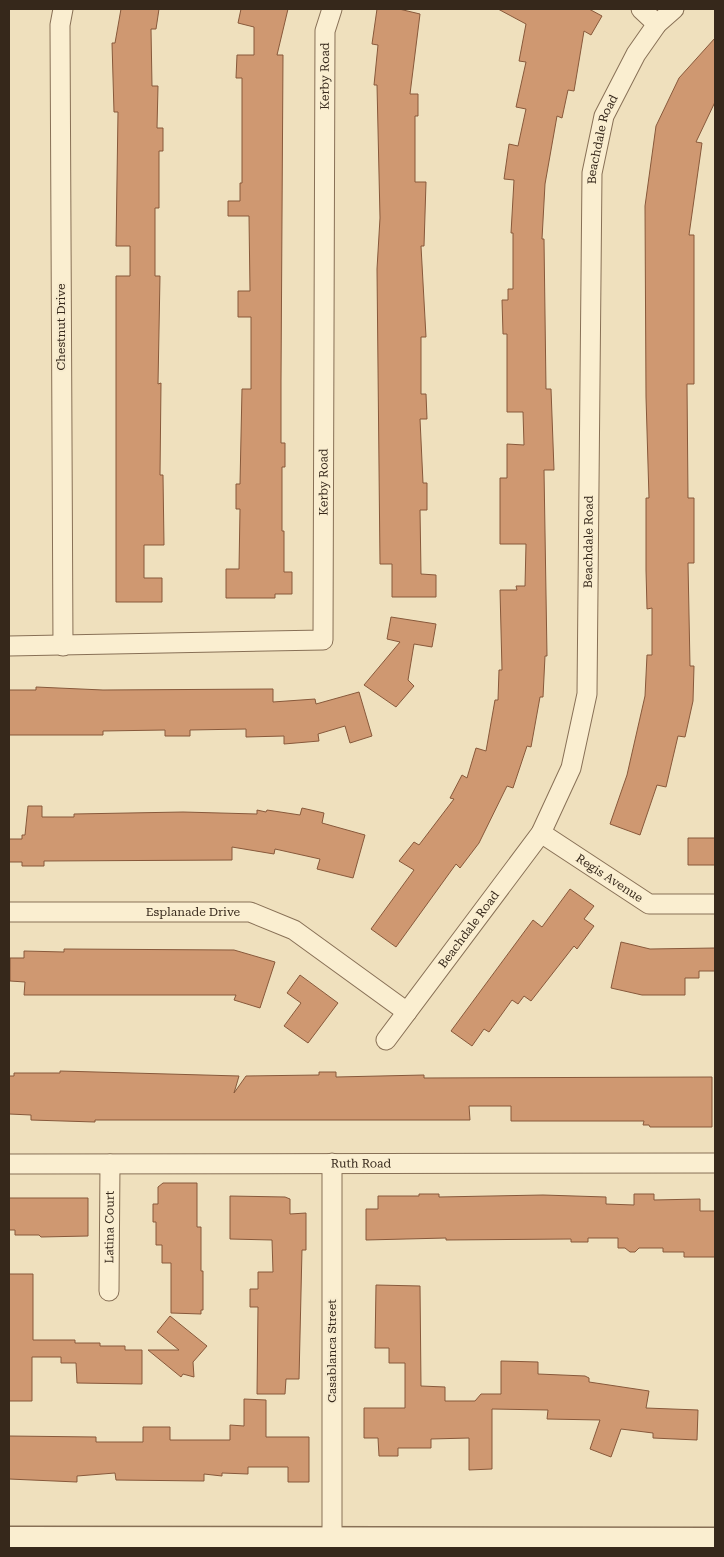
<svg xmlns="http://www.w3.org/2000/svg" width="724" height="1557" font-family="'Roboto Serif',serif">
<rect width="100%" height="100%" fill="#efe0bd"/>
<path fill="#cf9871" stroke="#88593b" d="M 121,9 L 159,9 L 156,29 L 151,29 L 152,86 L 158,86 L 157,128 L 163,128 L 163,151 L 159,151 L 159,208 L 155,208 L 155,276 L 160,276 L 158,384 L 161,383 L 160,475 L 163,475 L 164,545 L 144,545 L 144,578 L 162,578 L 162,602 L 116,602 L 116,276 L 130,276 L 130,246 L 116,246 L 118,112 L 114,112 L 112,43 L 115,43 Z
M 241,9 L 288,9 L 277,55 L 283,55 L 281,381 L 281,443 L 285,443 L 285,467 L 282,467 L 282,531 L 284,531 L 284,572 L 292,572 L 292,594 L 275,594 L 275,598 L 226,598 L 226,569 L 239,569 L 240,509 L 236,509 L 236,484 L 240,484 L 242,389 L 251,389 L 251,317 L 238,317 L 238,291 L 250,291 L 249,216 L 228,216 L 228,201 L 240,201 L 240,183 L 242,183 L 242,78 L 236,78 L 237,55 L 254,55 L 254,27 L 238,23 Z
M 377,9 L 399,9 L 420,14 L 410,94 L 418,94 L 418,116 L 415,116 L 415,182 L 426,182 L 424,246 L 421,246 L 426,337 L 421,337 L 421,394 L 426,394 L 427,419 L 420,419 L 423,483 L 427,483 L 427,510 L 420,510 L 421,574 L 436,575 L 436,597 L 392,597 L 392,564 L 380,564 L 377,269 L 380,218 L 377,85 L 374,85 L 378,45 L 372,44 Z
M 498,9 L 589,9 L 602,16 L 591,35 L 584,31 L 574,91 L 568,90 L 562,118 L 557,116 L 545,184 L 542,239 L 544,239 L 546,389 L 551,389 L 554,470 L 544,470 L 547,656 L 545,656 L 543,697 L 540,697 L 531,747 L 527,746 L 513,788 L 507,786 L 479,843 L 460,868 L 456,864 L 396,947 L 371,929 L 414,870 L 399,861 L 414,842 L 419,845 L 454,799 L 450,798 L 462,775 L 467,778 L 476,748 L 486,751 L 495,700 L 498,700 L 499,670 L 502,670 L 500,590 L 517,590 L 516,586 L 525,586 L 526,544 L 500,544 L 500,478 L 507,478 L 507,444 L 524,445 L 523,412 L 507,412 L 507,334 L 503,334 L 502,300 L 508,300 L 508,289 L 513,289 L 513,233 L 511,233 L 514,180 L 504,179 L 509,144 L 518,146 L 526,109 L 516,107 L 526,62 L 519,61 L 526,24 Z
M 715,38 L 715,102 L 696,142 L 702,143 L 689,235 L 694,235 L 694,384 L 687,384 L 688,498 L 694,498 L 694,563 L 688,563 L 690,666 L 694,666 L 693,701 L 685,737 L 678,736 L 666,787 L 657,785 L 640,835 L 610,824 L 627,775 L 645,696 L 647,655 L 652,655 L 652,608 L 647,609 L 646,570 L 646,498 L 649,498 L 646,397 L 645,206 L 656,126 L 679,78 Z
M 391,617 L 436,624 L 432,647 L 414,644 L 408,680 L 414,686 L 396,707 L 364,685 L 400,642 L 387,639 Z
M 36,687 L 103,690 L 273,689 L 273,702 L 315,699 L 316,704 L 359,692 L 372,736 L 350,743 L 345,726 L 318,734 L 319,741 L 284,744 L 284,736 L 246,737 L 246,729 L 190,730 L 190,736 L 165,736 L 165,730 L 103,731 L 103,735 L 9,735 L 9,690 L 36,690 Z
M 28,806 L 42,806 L 42,817 L 74,817 L 74,814 L 183,812 L 257,814 L 257,810 L 266,812 L 267,810 L 300,815 L 302,808 L 324,813 L 322,823 L 365,835 L 353,878 L 317,869 L 320,859 L 275,849 L 274,854 L 232,847 L 232,860 L 44,861 L 44,866 L 22,866 L 22,862 L 9,862 L 9,839 L 22,839 L 22,835 L 25,835 Z
M 688,838 L 715,838 L 715,865 L 688,865 Z
M 570,889 L 594,906 L 584,919 L 594,926 L 577,949 L 574,946 L 531,1001 L 524,996 L 518,1004 L 512,1000 L 489,1032 L 484,1029 L 472,1046 L 451,1031 L 533,920 L 542,927 Z
M 621,942 L 650,949 L 715,948 L 715,971 L 699,971 L 699,978 L 685,978 L 685,995 L 642,995 L 611,988 Z
M 64,949 L 234,950 L 275,962 L 260,1008 L 234,1000 L 236,995 L 24,995 L 25,982 L 10,981 L 10,958 L 24,958 L 24,951 L 64,952 Z
M 300,975 L 338,1003 L 308,1043 L 284,1026 L 301,1003 L 287,993 Z
M 60,1071 L 239,1076 L 234,1093 L 246,1076 L 319,1075 L 319,1072 L 336,1072 L 336,1077 L 424,1075 L 424,1078 L 712,1077 L 712,1127 L 650,1127 L 649,1125 L 643,1125 L 644,1121 L 511,1121 L 511,1106 L 469,1106 L 470,1120 L 95,1120 L 95,1122 L 31,1120 L 31,1115 L 9,1114 L 9,1076 L 14,1076 L 14,1073 L 60,1073 Z
M 163,1183 L 197,1183 L 197,1227 L 201,1227 L 201,1271 L 203,1271 L 203,1310 L 201,1310 L 201,1314 L 171,1313 L 171,1263 L 162,1263 L 162,1245 L 156,1245 L 156,1222 L 153,1222 L 153,1204 L 158,1204 L 158,1187 Z
M 419,1194 L 439,1194 L 439,1197 L 543,1195 L 606,1197 L 606,1204 L 634,1205 L 634,1194 L 654,1194 L 654,1200 L 700,1199 L 700,1211 L 715,1211 L 715,1257 L 684,1257 L 684,1252 L 663,1252 L 663,1248 L 639,1248 L 635,1252 L 630,1252 L 625,1248 L 618,1248 L 618,1238 L 588,1238 L 588,1242 L 571,1242 L 571,1239 L 446,1240 L 446,1238 L 366,1240 L 366,1209 L 378,1209 L 378,1196 L 419,1196 Z
M 230,1196 L 285,1197 L 290,1199 L 290,1214 L 306,1213 L 306,1250 L 302,1250 L 299,1379 L 286,1379 L 285,1394 L 257,1394 L 258,1307 L 250,1307 L 250,1289 L 258,1289 L 258,1272 L 273,1272 L 272,1240 L 230,1239 Z
M 9,1198 L 88,1198 L 88,1236 L 41,1237 L 39,1235 L 15,1235 L 15,1230 L 9,1230 Z
M 9,1274 L 33,1274 L 33,1340 L 75,1340 L 75,1343 L 100,1343 L 100,1346 L 125,1346 L 125,1350 L 142,1350 L 142,1384 L 77,1383 L 76,1363 L 61,1363 L 61,1357 L 32,1357 L 32,1401 L 9,1401 Z
M 376,1285 L 420,1286 L 421,1386 L 445,1387 L 445,1401 L 475,1401 L 481,1394 L 501,1394 L 501,1361 L 538,1362 L 538,1374 L 585,1376 L 589,1378 L 589,1382 L 649,1391 L 646,1408 L 698,1410 L 697,1440 L 653,1438 L 653,1433 L 621,1429 L 611,1457 L 590,1449 L 600,1420 L 547,1419 L 548,1410 L 492,1409 L 492,1469 L 469,1470 L 469,1438 L 431,1439 L 431,1448 L 398,1448 L 398,1456 L 379,1456 L 378,1438 L 364,1438 L 364,1408 L 405,1408 L 405,1363 L 389,1363 L 389,1348 L 375,1348 Z
M 170,1316 L 207,1346 L 193,1362 L 194,1377 L 183,1374 L 181,1377 L 148,1350 L 179,1350 L 157,1332 Z
M 244,1399 L 266,1400 L 266,1437 L 309,1437 L 309,1482 L 288,1482 L 288,1467 L 248,1467 L 248,1474 L 222,1473 L 222,1476 L 204,1474 L 204,1481 L 116,1480 L 115,1473 L 77,1476 L 77,1482 L 9,1479 L 9,1436 L 96,1437 L 96,1442 L 143,1442 L 143,1427 L 170,1427 L 170,1440 L 230,1440 L 230,1425 L 244,1426 Z"/>
<g fill="none" stroke-linecap="round" stroke-linejoin="round">
<g stroke="#887056" stroke-width="21">
<g id="minor">
<path d="M 641,9 L 657,24"/>
<path id="s1" d="M 9,646 L 323,640 L 325,31 L 332,9"/>
<path d="M 63,646 L 60,25 L 63,9"/>
<path id="s2" d="M 541,833 L 649,904 L 715,904"/>
<path id="s3" d="M 9,912 L 250,912 L 294,930 L 407,1012"/>
<path id="s4" d="M 386,1040 L 541,833 L 571,768 L 587,694 L 592,173 L 604,116 L 636,54 L 657,24 L 674,9"/>
<path d="M 332,1163 L 332,1538"/>
<path id="s5" d="M 9,1164 L 715,1163"/>
<path id="s6" d="M 109,1291 L 110,1164"/>
</g>
</g>
<g stroke="#887056" stroke-width="25">
<path id="tertiary" d="M 9,1538 L 715,1539"/>
</g>
<use href="#minor" stroke="#faeed0" stroke-width="19"/>
<use href="#tertiary" stroke="#faeed0" stroke-width="22"/>
</g>
<g text-anchor="middle" stroke-width="4" stroke-linejoin="round" paint-order="stroke">
<g font-size="12" fill="#36281b" stroke="#f6eacd">
<text dy="4" stroke="none"><textPath href="#s1" startOffset="878">Kerby Road</textPath></text>
<text dy="4" stroke="none"><textPath href="#s4" startOffset="962">Beachdale Road</textPath></text>
<text transform="translate(61 327) rotate(-90)" y="4">Chestnut Drive</text>
<text dy="4" stroke="none"><textPath href="#s1" startOffset="472">Kerby Road</textPath></text>
<text dy="4" stroke="none"><textPath href="#s4" startOffset="558">Beachdale Road</textPath></text>
<text dy="4" stroke="none"><textPath href="#s2" startOffset="82">Regis Avenue</textPath></text>
<text dy="4" stroke="none"><textPath href="#s3" startOffset="184">Esplanade Drive</textPath></text>
<text dy="4" stroke="none"><textPath href="#s4" startOffset="138">Beachdale Road</textPath></text>
<text dy="4" stroke="none"><textPath href="#s5" startOffset="352">Ruth Road</textPath></text>
<text dy="4" stroke="none"><textPath href="#s6" startOffset="64">Latina Court</textPath></text>
<text transform="translate(332 1351) rotate(-90)" y="4">Casablanca Street</text>
</g>
</g>
<rect width="724" height="1557" fill="none" stroke="#36281b" stroke-width="20"/>
</svg>
